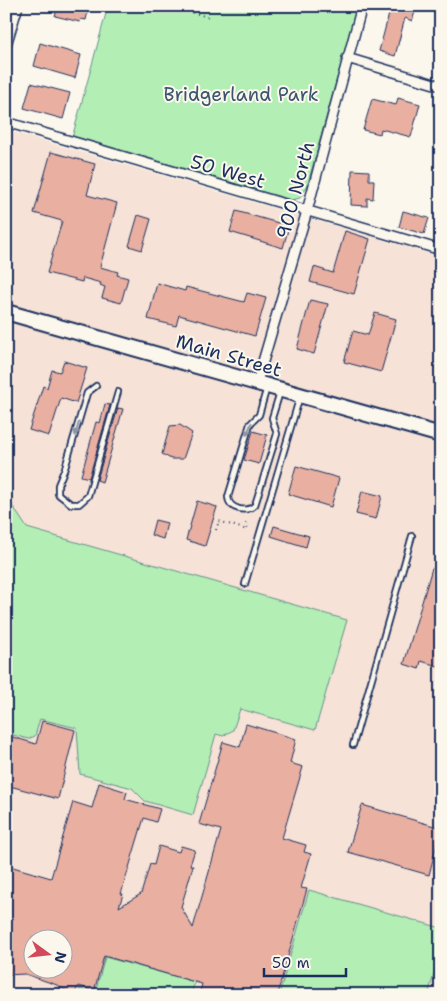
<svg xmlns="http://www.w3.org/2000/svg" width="447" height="1001" font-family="'Shantell Sans',sans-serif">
<rect width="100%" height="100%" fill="#fbf7ec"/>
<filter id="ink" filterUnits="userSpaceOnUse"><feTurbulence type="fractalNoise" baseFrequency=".02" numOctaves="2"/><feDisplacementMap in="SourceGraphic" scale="10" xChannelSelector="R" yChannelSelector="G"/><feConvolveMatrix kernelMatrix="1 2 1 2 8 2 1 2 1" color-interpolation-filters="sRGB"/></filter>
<g filter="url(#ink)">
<path fill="#f6e2d6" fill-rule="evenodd" d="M 6,130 L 441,257 L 441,958 L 431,995 L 6,995 ZM 32,938 L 62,938 L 62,968 L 32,968 Z"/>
<path fill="#b3efb5" stroke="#678f8a" d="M 108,6 L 357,6 L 307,187 L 300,198 L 292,200 L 72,138 Z
M 6,496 L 27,528 L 347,620 L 315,730 L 240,709 L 233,730 L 223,736 L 216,734 L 193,815 L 145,801 L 132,788 L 80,774 L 77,728 L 40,719 L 35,736 L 28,739 L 6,733 Z
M 309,890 L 441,928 L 441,950 L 428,995 L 279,995 Z
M 105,957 L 195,982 L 191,995 L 77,995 L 80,989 L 95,993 Z"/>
<path fill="#e9b0a2" stroke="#1b2f5e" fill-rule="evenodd" d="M 58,6 L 89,6 L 86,20 L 81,19 L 80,22 L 55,16 Z
M 373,6 L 417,6 L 412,21 L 405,18 L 395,56 L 379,51 L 389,14 L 373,8 Z
M 40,43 L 81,55 L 75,78 L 34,66 Z
M 31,83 L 70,93 L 63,119 L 24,108 Z
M 398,98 L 420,104 L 411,137 L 381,129 L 380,134 L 363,130 L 372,99 L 396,105 Z
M 51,152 L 95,164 L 87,195 L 117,203 L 100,267 L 118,272 L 117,275 L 128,278 L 121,303 L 102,298 L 105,287 L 100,285 L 101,283 L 83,278 L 82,282 L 47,273 L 62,221 L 34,213 Z
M 352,170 L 369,171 L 369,180 L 374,180 L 373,199 L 367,198 L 367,206 L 351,205 Z
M 236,211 L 289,226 L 283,248 L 230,232 Z
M 403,211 L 429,218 L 424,234 L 399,227 Z
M 138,215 L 151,219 L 142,250 L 129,246 Z
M 345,231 L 370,239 L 354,294 L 310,282 L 314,267 L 333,273 Z
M 157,283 L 185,291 L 186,287 L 244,302 L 247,293 L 266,298 L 255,336 L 179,315 L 176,326 L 148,319 Z
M 310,300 L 328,304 L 314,354 L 297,349 Z
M 375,313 L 396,319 L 381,372 L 344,362 L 353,331 L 368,335 Z
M 64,361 L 87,368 L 76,403 L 61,398 L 49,436 L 29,430 L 43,386 L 47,388 L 52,370 L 60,372 Z
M 105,404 L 110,405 L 89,478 L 81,476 L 96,422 L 100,423 Z
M 118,408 L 123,409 L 102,482 L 97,480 Z
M 180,425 L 192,433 L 183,459 L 171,459 L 162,454 L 170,426 Z
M 253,431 L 267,435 L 259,464 L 244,460 Z
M 296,466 L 339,478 L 331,507 L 288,494 Z
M 362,491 L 382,496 L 376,519 L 356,514 Z
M 197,501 L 217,507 L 205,546 L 186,540 Z
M 155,520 L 167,523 L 163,539 L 151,535 Z
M 274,526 L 309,536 L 306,547 L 271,536 Z
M 432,568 L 441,571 L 441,667 L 421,661 L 419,669 L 404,664 Z
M 42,721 L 75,730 L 58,799 L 6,785 L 6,735 L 36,744 Z
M 246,724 L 296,739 L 290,763 L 303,767 L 282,838 L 306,845 L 304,852 L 311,854 L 301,888 L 307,889 L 277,995 L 199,995 L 202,984 L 104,956 L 94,991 L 79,986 L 73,995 L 57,985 L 25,974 L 6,975 L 6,865 L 51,878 L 73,802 L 92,808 L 99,783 L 127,792 L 125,799 L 160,809 L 156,822 L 144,818 L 121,894 L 123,894 L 119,907 L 141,894 L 150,864 L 154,865 L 159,846 L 179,852 L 181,846 L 195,850 L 190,865 L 193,866 L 181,907 L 193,928 L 221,830 L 199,824 L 223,742 L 240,747 ZM 32,938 L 62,938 L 62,968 L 32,968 Z
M 362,805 L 441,828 L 429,875 L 348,852 Z"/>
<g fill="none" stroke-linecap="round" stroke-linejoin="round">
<g stroke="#1b2f5e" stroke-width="8">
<path id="lane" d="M 96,386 L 87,393 L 65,468 L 58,485 L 58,494 L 71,504 L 79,504 L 88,496 L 118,392
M 267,387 L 259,415 L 250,424 L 228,497 C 229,510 247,513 255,505 L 277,434 L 272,418 L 280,392
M 245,584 L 300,396
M 353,745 L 412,536"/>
</g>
<g stroke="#1b2f5e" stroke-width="12">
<path id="street" d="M 6,45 L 18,6
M 347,58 L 441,86
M 6,122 L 441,250
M 257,382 L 307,211 L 362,6"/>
</g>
<g stroke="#1b2f5e" stroke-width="18">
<path id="primary" d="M 6,312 L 441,435"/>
</g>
<path stroke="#1b2f5e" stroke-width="2" stroke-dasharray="1 4" stroke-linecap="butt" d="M 179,6 L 184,10 L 208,17
M 216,530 L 219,521 L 247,530 L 246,522"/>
<use href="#lane" stroke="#fbf7ec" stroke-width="4.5"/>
<use href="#street" stroke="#fbf7ec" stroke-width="9"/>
<use href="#primary" stroke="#fbf7ec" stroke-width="14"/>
</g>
<defs><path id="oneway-solid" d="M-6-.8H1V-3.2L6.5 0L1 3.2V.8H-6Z" transform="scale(1.25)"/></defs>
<g fill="#8b93a5">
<use href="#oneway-solid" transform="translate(77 429) rotate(106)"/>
<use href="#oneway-solid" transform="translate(249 429) rotate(112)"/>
</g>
</g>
<g text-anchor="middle" stroke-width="4" stroke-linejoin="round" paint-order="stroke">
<g font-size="19" fill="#39556f" stroke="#fbf7ec">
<text x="241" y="101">Bridgerland Park</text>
</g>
<g font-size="19" fill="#1b2f5e" stroke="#fbf7ec">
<text transform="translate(228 171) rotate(16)" y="7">50 West</text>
<text transform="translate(295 190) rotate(-75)" y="7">900 North</text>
<text transform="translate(229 355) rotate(16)" y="7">Main Street</text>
</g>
</g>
<rect width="447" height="1001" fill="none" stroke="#fbf7ec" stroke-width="25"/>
<rect x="12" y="12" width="422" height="976" fill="none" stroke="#1b2f5e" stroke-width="2" filter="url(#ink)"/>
<g transform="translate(48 954) rotate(105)"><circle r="24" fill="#fbf7ec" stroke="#a1a7b3"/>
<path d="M0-4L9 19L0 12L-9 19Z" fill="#d1495b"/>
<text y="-8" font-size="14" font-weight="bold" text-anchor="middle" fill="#1b2f5e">N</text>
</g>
<path d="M264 968v8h82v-8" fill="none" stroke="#1b2f5e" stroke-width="2.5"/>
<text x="272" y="968" font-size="15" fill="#1b2f5e" stroke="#fbf7ec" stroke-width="4" paint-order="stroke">50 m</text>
</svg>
